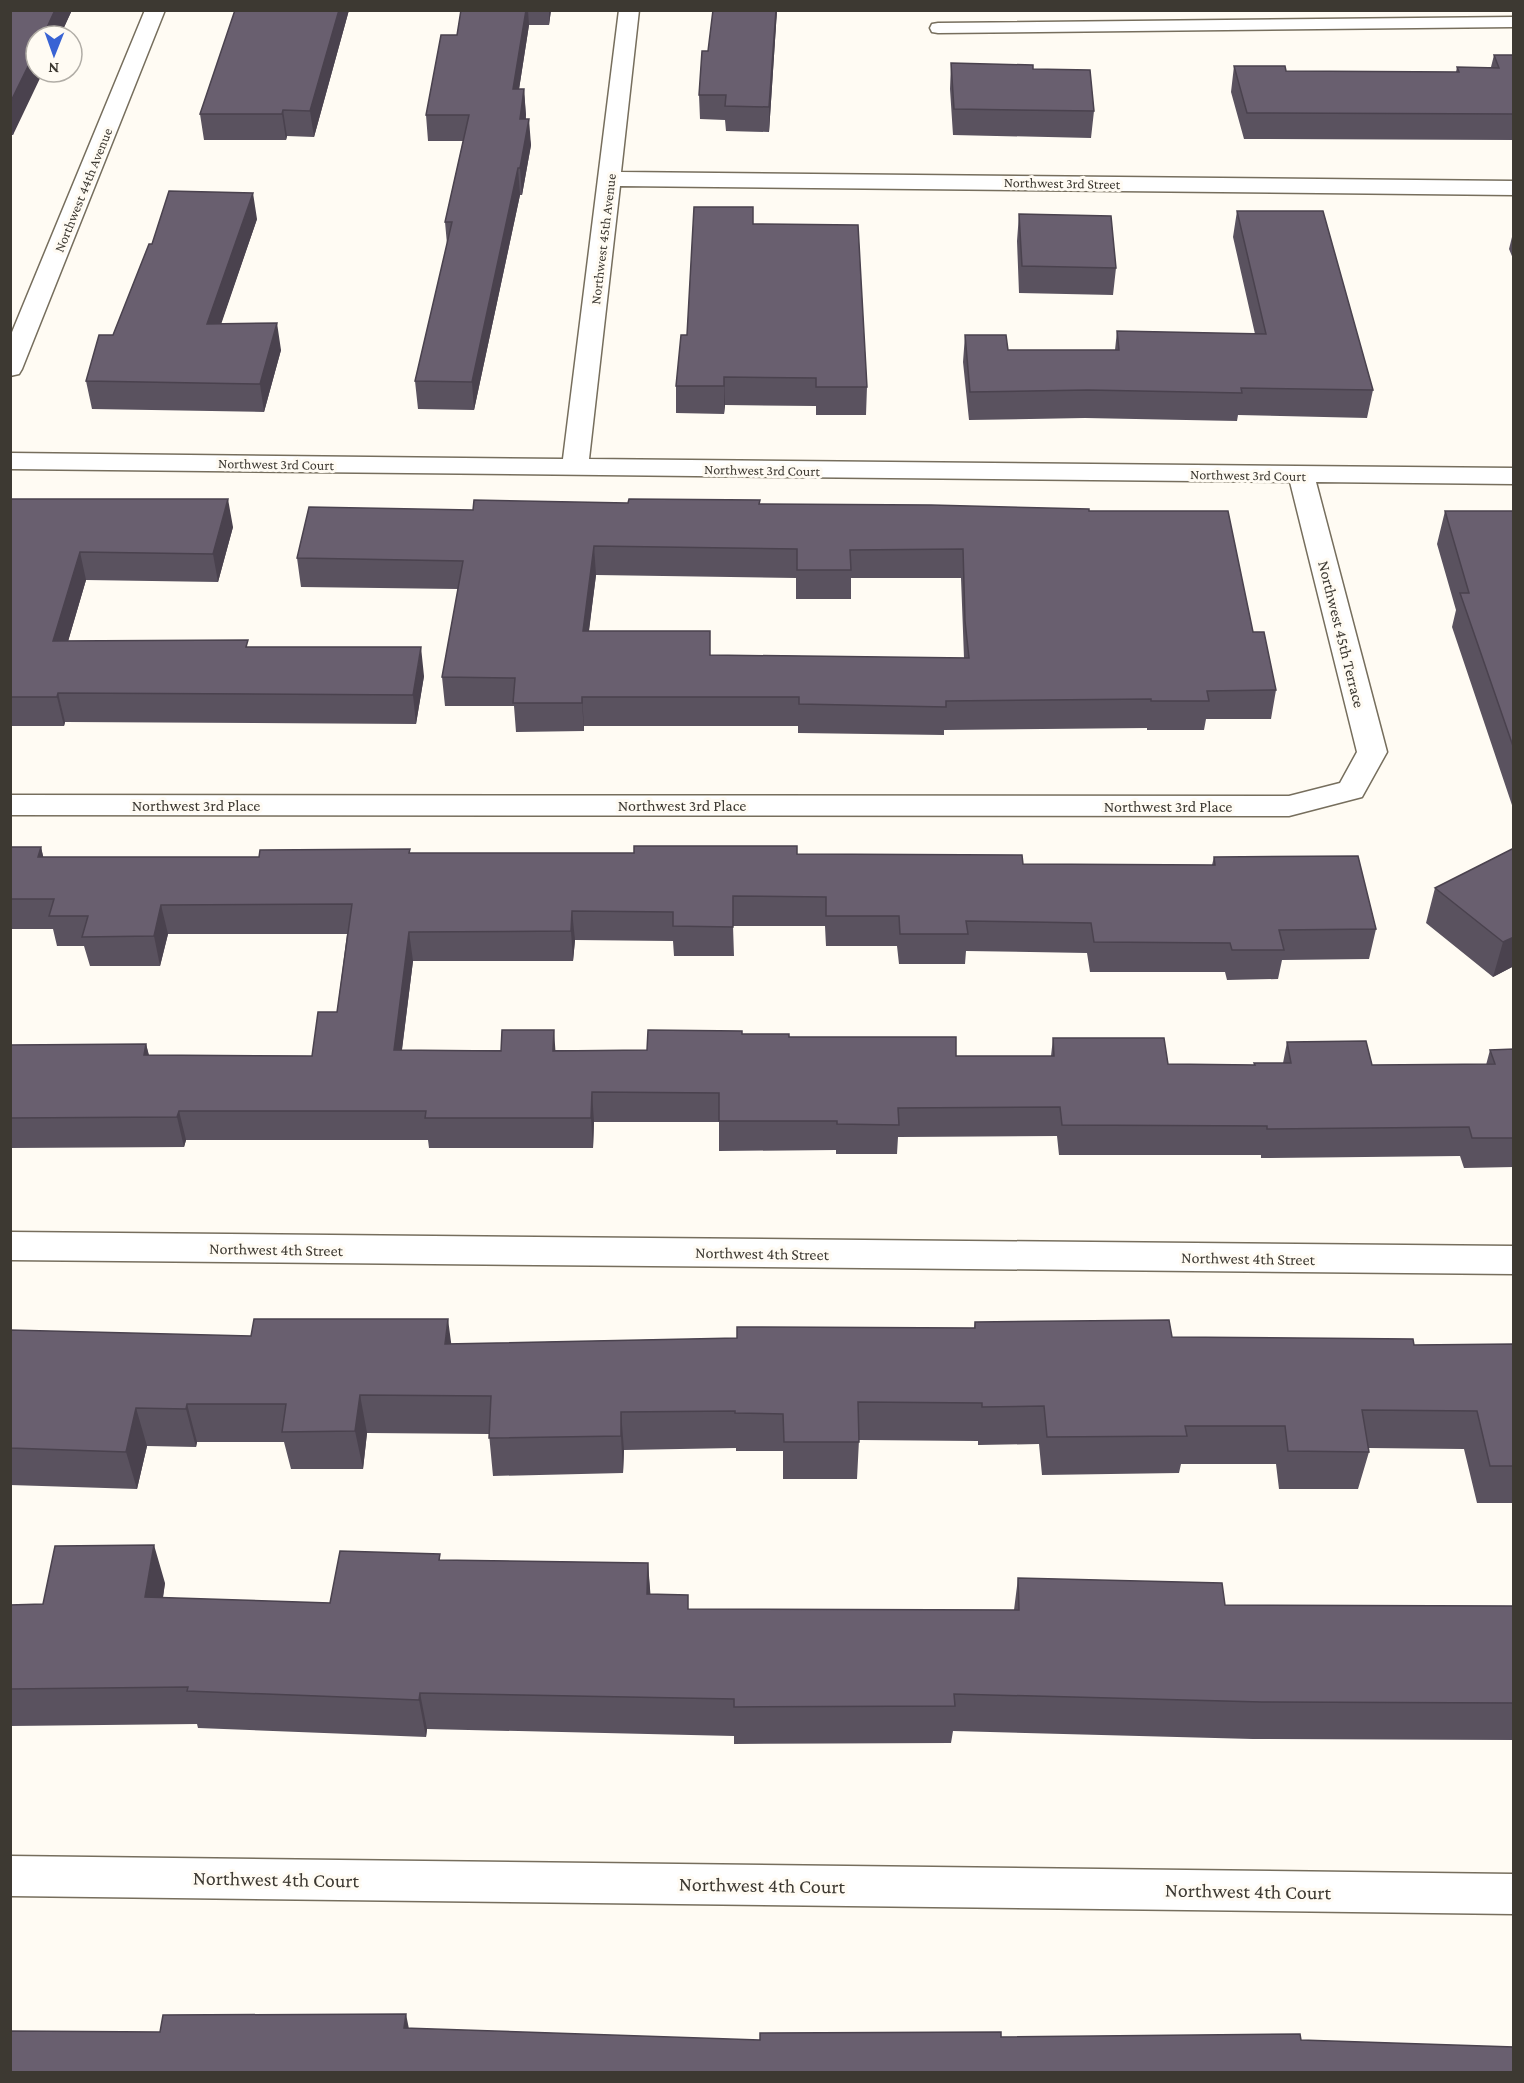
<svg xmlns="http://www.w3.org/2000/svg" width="1524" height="2083" font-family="'Crimson Pro',serif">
<rect width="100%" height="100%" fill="#fffbf3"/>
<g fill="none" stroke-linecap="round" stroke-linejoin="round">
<g stroke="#766e5d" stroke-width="3">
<path id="lane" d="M 1514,17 L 1514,27 L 938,33 L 932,32 L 930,28 L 932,24 L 938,23 Z"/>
</g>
<g stroke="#766e5d" stroke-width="3">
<path id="street" d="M 145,10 L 165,10 L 22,369 L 19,374 L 10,376 L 10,337 Z
M 619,10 L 639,10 L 621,172 L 1514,181 L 1514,195 L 620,186 L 589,459 L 1514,468 L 1514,484 L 1316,482 L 1387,752 L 1362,797 L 1289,816 L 10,815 L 10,795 L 1289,796 L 1340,783 L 1357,752 L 1290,482 L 10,469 L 10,453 L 563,459 Z
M 10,1232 L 1514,1246 L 1514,1274 L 10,1260 Z
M 10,1856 L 1514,1874 L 1514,1914 L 10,1896 Z"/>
</g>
<use href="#lane" fill="#fff" fill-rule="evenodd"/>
<use href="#street" fill="#fff" fill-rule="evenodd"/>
</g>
<path fill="#5a525f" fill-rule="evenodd" d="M 10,10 L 72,10 L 60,36 L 36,36 L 13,135 L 10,135 Z
M 349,10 L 314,137 L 287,136 L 286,140 L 204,140 L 200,114 Z
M 461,10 L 551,10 L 549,25 L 529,25 L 519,89 L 524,89 L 526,119 L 531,145 L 522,195 L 520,195 L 474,410 L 418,409 L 415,381 L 447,244 L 445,222 L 463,141 L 428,141 L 426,115 L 457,35 Z
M 777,10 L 769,132 L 726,131 L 725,120 L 700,119 L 699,95 Z
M 1494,55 L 1514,55 L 1514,140 L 1244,139 L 1231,92 L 1234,66 L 1286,71 L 1456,72 L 1457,67 L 1491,67 Z
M 951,63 L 1033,69 L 1094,111 L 1091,138 L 953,135 L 950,89 Z
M 1237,211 L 1373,390 L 1367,418 L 1238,415 L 1237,421 L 1085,418 L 969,420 L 963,362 L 965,335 L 1008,350 L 1115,350 L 1117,331 L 1255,334 L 1233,237 Z
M 1019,214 L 1116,268 L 1113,295 L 1019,293 L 1017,241 Z
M 257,219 L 221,323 L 281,350 L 264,412 L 92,409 L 86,381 L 113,335 L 152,244 Z
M 753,224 L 867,387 L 866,415 L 816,415 L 816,406 L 725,405 L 724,414 L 676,413 L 676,386 L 687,335 Z
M 1514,229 L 1514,261 L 1509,249 Z
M 10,499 L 233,527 L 218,582 L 86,580 L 68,641 L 249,647 L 424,676 L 416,724 L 65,722 L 64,726 L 10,726 Z
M 628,503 L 760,504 L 1089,511 L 1253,632 L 1276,690 L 1271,719 L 1206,719 L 1204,730 L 1147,730 L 1147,728 L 944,730 L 944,735 L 798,733 L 798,726 L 584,726 L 584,731 L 516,732 L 514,706 L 445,706 L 442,677 L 458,589 L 301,587 L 297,558 L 473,510 ZM 596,575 L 796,578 L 796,599 L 851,599 L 851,578 L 961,578 L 964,658 L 711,655 L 589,631 Z
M 1445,511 L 1514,511 L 1514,811 L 1452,627 L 1456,610 L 1437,544 Z
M 10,847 L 41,847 L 43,857 L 259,857 L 411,853 L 797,854 L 1023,864 L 1212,865 L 1214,857 L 1376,929 L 1369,959 L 1282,960 L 1278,979 L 1227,980 L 1225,972 L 1090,972 L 1087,953 L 966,951 L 965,964 L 899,964 L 897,946 L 826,946 L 825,926 L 733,926 L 734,956 L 674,956 L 673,941 L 575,940 L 573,961 L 413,961 L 402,1050 L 647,1050 L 742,1034 L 789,1037 L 956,1056 L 1051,1056 L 1053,1038 L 1168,1064 L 1254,1065 L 1254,1063 L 1283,1063 L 1287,1042 L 1372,1065 L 1486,1065 L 1490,1050 L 1514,1049 L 1514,1167 L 1464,1168 L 1460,1156 L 1261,1158 L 1261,1155 L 1059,1155 L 1057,1136 L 898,1137 L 897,1154 L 836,1154 L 836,1150 L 719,1151 L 719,1122 L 594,1122 L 593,1148 L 429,1148 L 428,1140 L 186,1140 L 184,1147 L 10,1148 L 10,1045 L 146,1044 L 149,1055 L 312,1056 L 337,1012 L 347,934 L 168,934 L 160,966 L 90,966 L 84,946 L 57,946 L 53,929 L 10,929 Z
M 1514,848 L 1514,966 L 1493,977 L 1426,923 L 1435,888 Z
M 975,1322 L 1172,1337 L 1414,1345 L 1514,1344 L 1514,1503 L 1477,1503 L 1464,1449 L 1368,1448 L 1369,1452 L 1358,1489 L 1279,1489 L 1276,1464 L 1181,1464 L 1179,1473 L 1042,1475 L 1039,1444 L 978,1445 L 978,1441 L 859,1440 L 857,1479 L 783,1479 L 783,1451 L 736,1451 L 736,1448 L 624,1450 L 623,1473 L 493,1476 L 489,1434 L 367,1433 L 363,1469 L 291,1469 L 284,1442 L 197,1442 L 196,1447 L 147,1446 L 137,1489 L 10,1485 L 10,1330 L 451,1344 L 737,1338 L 974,1328 Z
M 440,1554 L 440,1560 L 648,1563 L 650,1594 L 689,1609 L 1014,1610 L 1018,1578 L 1225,1605 L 1514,1606 L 1514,1740 L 1253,1739 L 953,1731 L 951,1743 L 734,1744 L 734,1736 L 427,1729 L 426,1737 L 198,1728 L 197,1724 L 10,1726 L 10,1605 L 43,1604 L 165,1583 L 163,1598 L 330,1603 Z"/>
<path fill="#4a424e" d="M 55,10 L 72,10 L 60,36 L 43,36 Z
M 339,10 L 349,10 L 314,137 L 310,111 Z
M 526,10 L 528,10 L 529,25 L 515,115 L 513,89 Z
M 549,10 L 551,10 L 549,25 Z
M 776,10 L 777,10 L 769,132 L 769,107 Z
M 36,50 L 36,72 L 43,72 L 13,135 L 10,124 L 10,103 Z
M 524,89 L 526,115 L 522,145 L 520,119 Z
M 283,110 L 287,136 L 286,140 L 282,114 Z
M 529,119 L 531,145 L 522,195 L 520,168 Z
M 518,168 L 520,195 L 474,410 L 472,382 Z
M 253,193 L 257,219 L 212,351 L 207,324 Z
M 277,323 L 281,350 L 264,412 L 260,384 Z
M 724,377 L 725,405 L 724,414 Z
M 228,499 L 233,527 L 218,582 L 213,554 Z
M 594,546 L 596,575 L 585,660 L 583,631 Z
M 80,552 L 86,580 L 60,669 L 53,641 Z
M 421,647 L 424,676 L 416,724 L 413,695 Z
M 58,693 L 65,722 L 64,726 L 57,697 Z
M 582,697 L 584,726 L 584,731 L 582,703 Z
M 41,847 L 48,877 L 38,857 Z
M 161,905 L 168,934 L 160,966 L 154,936 Z
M 572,911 L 575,940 L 573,961 L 571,931 Z
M 409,932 L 413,961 L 398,1080 L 394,1050 Z
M 1514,937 L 1514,966 L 1493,977 L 1503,942 Z
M 554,1030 L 556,1059 L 553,1051 Z
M 146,1044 L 153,1074 L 144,1055 Z
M 592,1092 L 594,1122 L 593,1148 L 591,1118 Z
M 179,1111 L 186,1140 L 184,1147 L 177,1117 Z
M 448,1319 L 453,1357 L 445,1344 Z
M 360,1395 L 367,1433 L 363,1469 L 355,1431 Z
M 187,1404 L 197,1442 L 196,1447 L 186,1409 Z
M 136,1408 L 147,1446 L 137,1489 L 126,1452 Z
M 621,1412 L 624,1450 L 623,1473 L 621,1436 Z
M 154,1545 L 165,1583 L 157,1635 L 145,1597 Z
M 648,1563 L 651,1601 L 647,1594 Z
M 420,1693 L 427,1729 L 426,1737 L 419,1700 Z
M 406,2014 L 413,2049 L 404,2028 Z"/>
<path fill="#695f6f" stroke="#4a424e" stroke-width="1.5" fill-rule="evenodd" d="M 10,10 L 55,10 L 43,36 L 36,36 L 36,50 L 10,103 Z
M 235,10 L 339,10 L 310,111 L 283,110 L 282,114 L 200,114 Z
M 461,10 L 526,10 L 513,89 L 524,89 L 520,119 L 529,119 L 520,168 L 518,168 L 472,382 L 415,381 L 452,222 L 445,222 L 469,115 L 426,115 L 441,35 L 457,35 Z
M 713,10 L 776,10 L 769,107 L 725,106 L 726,95 L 699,95 L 702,51 L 708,51 Z
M 1494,55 L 1514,55 L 1514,114 L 1247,113 L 1234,66 L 1285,66 L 1286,71 L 1459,72 L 1457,67 L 1499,68 Z
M 951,63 L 1033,65 L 1033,69 L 1090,70 L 1094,111 L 954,109 Z
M 169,191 L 253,193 L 207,324 L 277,323 L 260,384 L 86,381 L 99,335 L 113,335 L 149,244 L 152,244 Z
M 694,207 L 753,207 L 753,224 L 858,225 L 867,387 L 816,387 L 816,378 L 724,377 L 724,386 L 676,386 L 681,335 L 687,335 Z
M 1237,211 L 1323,211 L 1373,390 L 1241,388 L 1242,393 L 1088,390 L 970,392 L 965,335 L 1006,335 L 1008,350 L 1119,350 L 1117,331 L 1266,334 Z
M 1019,214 L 1111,216 L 1116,268 L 1022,266 Z
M 10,499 L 228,499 L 213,554 L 80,552 L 53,641 L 248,640 L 246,647 L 421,647 L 413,695 L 58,693 L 57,697 L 10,697 Z
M 629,499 L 760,500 L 759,504 L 931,505 L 1089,509 L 1089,511 L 1228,511 L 1253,632 L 1264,632 L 1276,690 L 1207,691 L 1209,701 L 1151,701 L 1151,699 L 946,701 L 946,707 L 799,704 L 799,697 L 582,697 L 582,703 L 513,703 L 515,678 L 442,677 L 463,561 L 297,558 L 309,507 L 473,510 L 474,500 L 628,503 ZM 594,546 L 797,549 L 797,570 L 851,570 L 850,550 L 963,549 L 965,621 L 969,658 L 710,655 L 710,631 L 583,631 Z
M 1445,511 L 1514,511 L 1514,749 L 1460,593 L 1469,593 Z
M 634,846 L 797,846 L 797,854 L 1022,855 L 1023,864 L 1215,865 L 1214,857 L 1358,856 L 1376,929 L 1279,930 L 1284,950 L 1232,950 L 1230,943 L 1094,942 L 1091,923 L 966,921 L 968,934 L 900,934 L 899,916 L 826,916 L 826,897 L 733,896 L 733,927 L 673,926 L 673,912 L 572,911 L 571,931 L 409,932 L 394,1050 L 501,1051 L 502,1030 L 554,1030 L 553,1051 L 647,1050 L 648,1030 L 742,1031 L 742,1034 L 789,1034 L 789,1037 L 956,1037 L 956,1056 L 1054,1056 L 1053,1038 L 1164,1038 L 1168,1064 L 1255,1065 L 1254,1063 L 1291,1063 L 1287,1042 L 1366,1041 L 1372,1065 L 1495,1064 L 1490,1050 L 1514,1049 L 1514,1138 L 1472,1138 L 1469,1127 L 1267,1129 L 1267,1126 L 1062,1125 L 1060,1107 L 898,1108 L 899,1125 L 837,1124 L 837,1121 L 719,1121 L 719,1093 L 592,1092 L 591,1118 L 425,1118 L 426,1111 L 179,1111 L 177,1117 L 10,1118 L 10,1045 L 146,1044 L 144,1055 L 312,1056 L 318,1012 L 337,1012 L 352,904 L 161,905 L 154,936 L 82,937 L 88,916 L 49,916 L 54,899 L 10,899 L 10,847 L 41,847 L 38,857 L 259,857 L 260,850 L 410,849 L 409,853 L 634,853 Z
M 1514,848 L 1514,937 L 1503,942 L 1435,888 Z
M 254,1319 L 448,1319 L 445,1344 L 737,1338 L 737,1327 L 975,1328 L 975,1322 L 1169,1320 L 1172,1337 L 1413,1339 L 1414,1345 L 1514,1344 L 1514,1466 L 1490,1466 L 1477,1411 L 1362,1410 L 1369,1452 L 1288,1451 L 1285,1426 L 1185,1426 L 1187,1436 L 1047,1437 L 1044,1406 L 982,1407 L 982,1403 L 858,1402 L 859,1442 L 784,1442 L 783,1414 L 735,1413 L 735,1411 L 621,1412 L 621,1436 L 489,1438 L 491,1396 L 360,1395 L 355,1431 L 282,1432 L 286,1404 L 187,1404 L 186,1409 L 136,1408 L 126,1452 L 10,1448 L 10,1330 L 251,1336 Z
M 154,1545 L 145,1597 L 330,1603 L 340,1551 L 440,1554 L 439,1560 L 648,1563 L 647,1594 L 688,1595 L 688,1609 L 1019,1610 L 1018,1578 L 1222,1583 L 1225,1605 L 1514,1606 L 1514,1703 L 1262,1702 L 954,1694 L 955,1706 L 734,1707 L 734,1699 L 420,1693 L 419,1700 L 187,1691 L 188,1687 L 10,1689 L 10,1605 L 43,1604 L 55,1546 Z
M 406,2014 L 404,2028 L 760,2040 L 760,2033 L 1001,2032 L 1001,2037 L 1300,2034 L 1301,2040 L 1514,2047 L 1514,2073 L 10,2073 L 10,2031 L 160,2032 L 163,2015 Z"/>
<g text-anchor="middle" stroke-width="6" stroke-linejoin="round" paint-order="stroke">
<g font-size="14" fill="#3d3932" stroke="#fffbf3">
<text transform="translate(1062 183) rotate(1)" y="5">Northwest 3rd Street</text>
<text transform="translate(83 190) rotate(-68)" y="5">Northwest 44th Avenue</text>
<text transform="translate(603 239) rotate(-83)" y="5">Northwest 45th Avenue</text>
<text transform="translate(276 464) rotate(1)" y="5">Northwest 3rd Court</text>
<text transform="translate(762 470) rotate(1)" y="5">Northwest 3rd Court</text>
<text transform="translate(1248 475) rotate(1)" y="5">Northwest 3rd Court</text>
</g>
<g font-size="16" fill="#3d3932" stroke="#fffbf3">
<text transform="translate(1342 634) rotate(76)" y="6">Northwest 45th Terrace</text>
<text x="196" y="811">Northwest 3rd Place</text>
<text x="682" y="811">Northwest 3rd Place</text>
<text x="1168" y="812">Northwest 3rd Place</text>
<text transform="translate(276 1249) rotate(1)" y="6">Northwest 4th Street</text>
<text transform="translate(762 1253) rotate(1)" y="6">Northwest 4th Street</text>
<text transform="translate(1248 1258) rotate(1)" y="6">Northwest 4th Street</text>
</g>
<g font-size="20" fill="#3d3932" stroke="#fffbf3">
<text transform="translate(276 1879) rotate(1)" y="7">Northwest 4th Court</text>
<text transform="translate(762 1885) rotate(1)" y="7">Northwest 4th Court</text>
<text transform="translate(1248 1891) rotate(1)" y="7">Northwest 4th Court</text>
</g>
</g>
<rect width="1524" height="2083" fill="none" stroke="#3d3932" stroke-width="24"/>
<g transform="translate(54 54) rotate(181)"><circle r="28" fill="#fffbf3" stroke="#b1ada6" stroke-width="1.5"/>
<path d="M0-4.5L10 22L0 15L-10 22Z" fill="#3963d4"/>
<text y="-9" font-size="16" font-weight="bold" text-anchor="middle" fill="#3d3932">N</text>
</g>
</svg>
